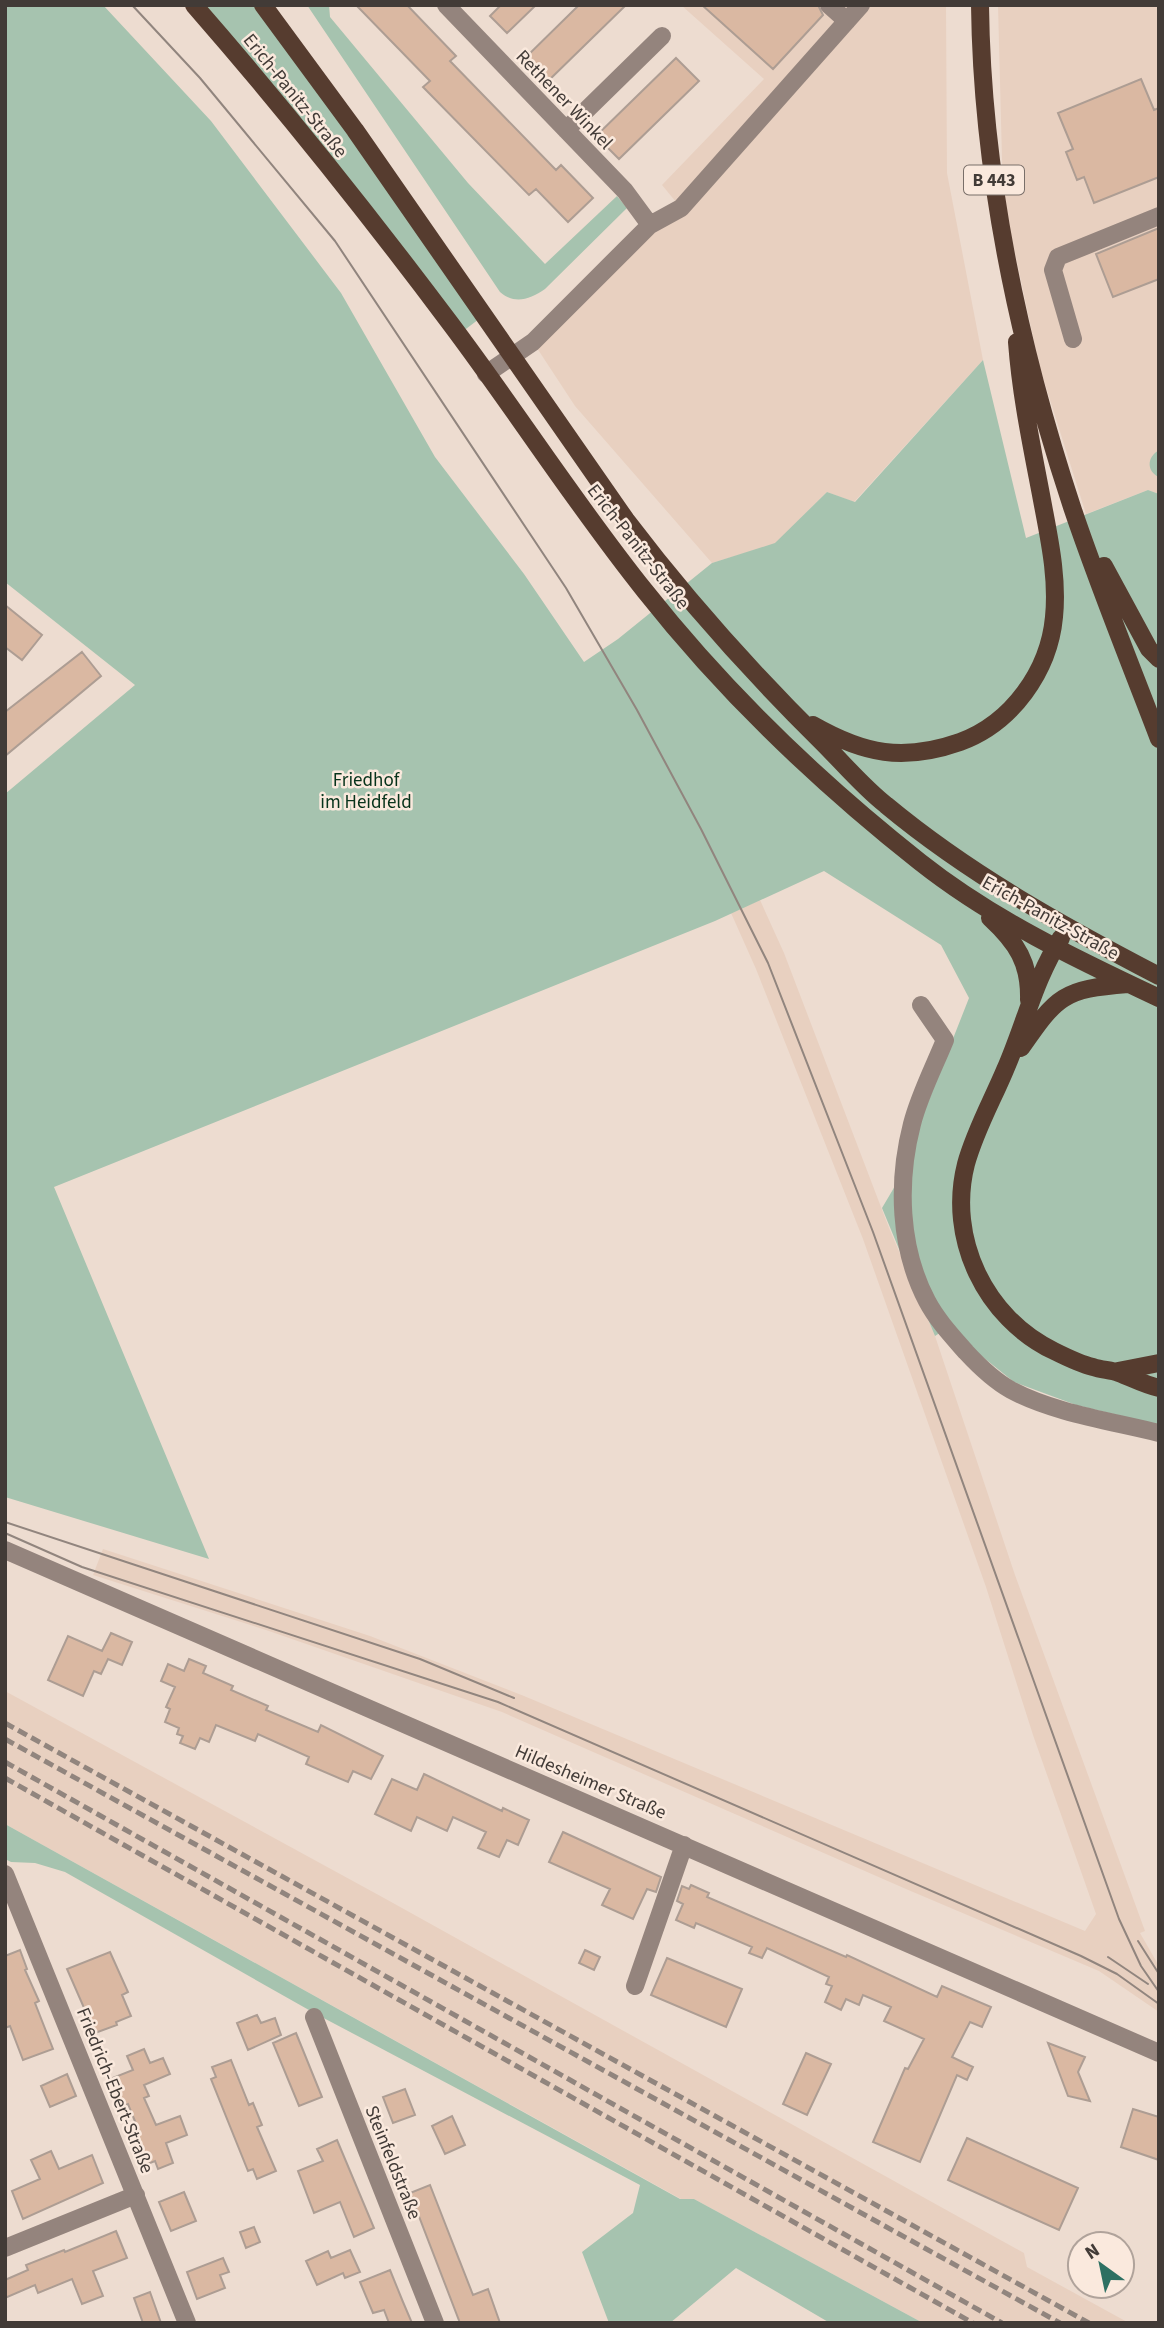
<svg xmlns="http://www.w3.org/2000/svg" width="1164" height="2328" font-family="'Source Sans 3',sans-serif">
<rect width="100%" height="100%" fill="#eddcd0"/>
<path fill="#e8d0c0" d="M 681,5 L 946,5 L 947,173 L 983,360 L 854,502 L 827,492 L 775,544 L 712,563 L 575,406 L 533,342 L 681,208 L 662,185 L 764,79 Z
M 998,5 L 1159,5 L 1159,494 L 1148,490 L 1086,514 L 1039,365 L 1003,197 Z
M 760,900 L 784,953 L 889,1228 L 935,1336 L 1015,1575 L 1145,1931 L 1140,1933 L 1159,1966 L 1159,2012 L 1099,1971 L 906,1889 L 502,1712 L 266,1630 L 93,1575 L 103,1549 L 370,1636 L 524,1696 L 1085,1931 L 1096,1914 L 1033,1735 L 986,1587 L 863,1239 L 756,969 L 731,913 Z
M 5,1691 L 384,1898 L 1024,2253 L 1027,2267 L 1129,2323 L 923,2323 L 694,2199 L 681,2199 L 5,1824 Z"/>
<path fill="#a6c3af" d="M 5,5 L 103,5 L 211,121 L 341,293 L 435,457 L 524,574 L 584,662 L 618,639 L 712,563 L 775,543 L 827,492 L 855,502 L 983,360 L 1026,538 L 1148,490 L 1159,494 L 1159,1425 L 1076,1405 L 1014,1382 L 979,1354 L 952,1325 L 935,1336 L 882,1208 L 895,1186 L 969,998 L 941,945 L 824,871 L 715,921 L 54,1187 L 209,1559 L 5,1497 L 5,794 L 135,685 L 5,582 Z
M 194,5 L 263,5 L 483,316 L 458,335 Z
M 307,5 L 329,5 L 330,17 L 468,183 L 545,264 L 617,196 L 627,208 L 545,289 C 530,299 515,305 500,292 Z
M 1159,450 L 1159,477 C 1146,471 1147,457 1159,450 Z
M 5,1824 L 680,2199 L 694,2199 L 923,2323 L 830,2323 L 736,2268 L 670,2323 L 609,2323 L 582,2252 L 633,2213 L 640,2185 L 316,2014 L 65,1872 L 35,1863 L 11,1862 L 5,1859 Z"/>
<path fill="#dab8a2" stroke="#ad9d93" stroke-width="2" d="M 356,5 L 407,5 L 456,56 L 450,61 L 556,170 L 561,165 L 593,198 L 568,222 L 536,189 L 529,195 L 423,87 L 430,81 Z
M 501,5 L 536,5 L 507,33 L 490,16 Z
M 579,5 L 626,5 L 545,84 L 523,60 Z
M 702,5 L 818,5 L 823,15 L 773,69 Z
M 676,58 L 699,81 L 619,159 L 596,136 Z
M 1141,79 L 1154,110 L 1159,108 L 1159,177 L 1094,203 L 1084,177 L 1077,180 L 1066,152 L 1073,149 L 1058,113 Z
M 1159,228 L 1159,279 L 1113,297 L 1096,254 Z
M 5,605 L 42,635 L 22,660 L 5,647 Z
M 82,652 L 101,676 L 5,756 L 5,712 Z
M 111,1633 L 132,1642 L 122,1665 L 108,1659 L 101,1674 L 94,1671 L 83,1696 L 48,1680 L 68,1636 L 102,1651 Z
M 189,1659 L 206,1666 L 203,1673 L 233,1686 L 231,1690 L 268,1706 L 266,1710 L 318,1732 L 321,1725 L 383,1756 L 371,1779 L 353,1771 L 348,1782 L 306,1764 L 309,1757 L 258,1734 L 255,1741 L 216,1725 L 209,1742 L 200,1738 L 195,1749 L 180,1743 L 183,1736 L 177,1734 L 179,1728 L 165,1722 L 170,1709 L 166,1707 L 175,1687 L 161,1681 L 168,1664 L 184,1671 Z
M 424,1774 L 502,1811 L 503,1808 L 529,1820 L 518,1845 L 507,1840 L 499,1857 L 478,1848 L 486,1832 L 453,1817 L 447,1831 L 417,1817 L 411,1831 L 375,1814 L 392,1779 L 417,1790 Z
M 563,1832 L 661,1877 L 656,1892 L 647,1889 L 633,1919 L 602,1905 L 610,1889 L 549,1862 Z
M 691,1885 L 709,1893 L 707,1897 L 846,1957 L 847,1955 L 937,1997 L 942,1986 L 991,2007 L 982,2027 L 970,2022 L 952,2057 L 973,2067 L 967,2080 L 957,2075 L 920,2162 L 873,2142 L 905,2068 L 908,2069 L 924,2039 L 884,2021 L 891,2007 L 863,1995 L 859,2005 L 846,1999 L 841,2010 L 825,2002 L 832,1986 L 826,1984 L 829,1977 L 767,1948 L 762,1958 L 749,1953 L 752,1947 L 696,1923 L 694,1928 L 676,1920 L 683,1904 L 677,1901 L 682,1886 L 689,1889 Z
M 20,1950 L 27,1969 L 25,1970 L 39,2001 L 35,2003 L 53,2049 L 23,2060 L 10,2026 L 5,2028 L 5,1956 Z
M 585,1950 L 600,1957 L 594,1970 L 579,1963 Z
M 110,1952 L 128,1992 L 122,1995 L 131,2016 L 116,2022 L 117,2025 L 95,2033 L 67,1969 Z
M 667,1958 L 742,1989 L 726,2027 L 651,1995 Z
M 257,2015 L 261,2023 L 275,2018 L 281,2035 L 248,2050 L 237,2023 Z
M 296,2033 L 322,2097 L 299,2106 L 273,2043 Z
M 1048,2043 L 1085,2057 L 1078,2072 L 1090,2101 L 1068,2096 Z
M 144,2049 L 150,2063 L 163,2058 L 170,2074 L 144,2085 L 149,2096 L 144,2098 L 156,2125 L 180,2116 L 187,2135 L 166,2143 L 173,2163 L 158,2169 L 155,2161 L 145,2165 L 134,2133 L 139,2131 L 128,2104 L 121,2107 L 110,2079 L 133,2070 L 127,2056 Z
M 806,2053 L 831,2064 L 807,2115 L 783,2104 Z
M 231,2060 L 249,2105 L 253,2103 L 262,2125 L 257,2127 L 276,2171 L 257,2179 L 253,2169 L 248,2171 L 211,2079 L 216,2077 L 212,2067 Z
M 67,2074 L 76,2096 L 50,2107 L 41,2086 Z
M 405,2089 L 415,2115 L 393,2123 L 383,2097 Z
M 1133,2109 L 1159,2117 L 1159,2160 L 1121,2147 Z
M 452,2116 L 465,2145 L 445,2154 L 432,2126 Z
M 967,2138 L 1078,2188 L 1059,2230 L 948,2180 Z
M 337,2140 L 374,2228 L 354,2237 L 340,2202 L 314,2213 L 298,2171 L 323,2161 L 317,2149 Z
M 51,2151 L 59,2169 L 92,2155 L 103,2183 L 23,2219 L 12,2191 L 40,2179 L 31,2160 Z
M 430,2185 L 473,2295 L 488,2289 L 500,2323 L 460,2323 L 410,2193 Z
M 184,2192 L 196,2221 L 171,2231 L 159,2202 Z
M 254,2227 L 260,2242 L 246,2248 L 240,2232 Z
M 116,2231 L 127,2258 L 93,2271 L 103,2296 L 82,2304 L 72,2279 L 38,2293 L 35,2285 L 5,2298 L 5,2280 L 28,2270 L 26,2265 L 64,2250 L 65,2252 Z
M 350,2250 L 360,2272 L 345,2278 L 343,2273 L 317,2285 L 306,2261 L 328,2251 L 331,2258 Z
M 223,2258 L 229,2272 L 220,2275 L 225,2288 L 197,2299 L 187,2272 Z
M 390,2270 L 403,2302 L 412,2323 L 389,2323 L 384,2310 L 373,2313 L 360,2282 Z
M 150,2292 L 161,2323 L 143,2323 L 134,2298 Z"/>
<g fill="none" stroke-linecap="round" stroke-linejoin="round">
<path stroke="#94847d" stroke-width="18" d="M 446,5 L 625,191 L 650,225
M 829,5 L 847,21
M 566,130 L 662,36
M 1073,339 L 1053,270 L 1058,257 L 1159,216
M 486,374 L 533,342 L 650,225 L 681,208 L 861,5
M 921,1005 L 945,1040 C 934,1067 919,1096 912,1124 C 897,1182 899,1248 927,1301 C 937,1320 952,1336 966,1352 C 978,1365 995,1381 1011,1390 C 1054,1413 1111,1421 1159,1433
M 5,1550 L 1159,2053
M 5,1874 L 187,2323
M 635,1986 L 684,1845
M 314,2017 L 435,2323
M 5,2248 L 136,2195"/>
<path stroke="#563c2f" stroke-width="18" d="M 194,5 C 283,107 369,215 450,323 C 517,412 576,505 645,591 C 724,691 820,783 920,862 C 992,919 1076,959 1159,998
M 263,5 L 355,130 L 626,520 C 686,599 751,672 822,742 C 843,763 863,787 886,805 C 969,874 1063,926 1159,976
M 980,5 C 982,178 1019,347 1073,510 C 1099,587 1130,663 1159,739
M 1104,566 L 1149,649 L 1159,659
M 813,725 C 864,754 903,762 960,742 C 1012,723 1049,671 1054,617 C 1058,577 1049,538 1042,500 C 1032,447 1021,396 1017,342
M 990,918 C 1017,943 1030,963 1029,1000
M 1061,938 C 1035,978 1024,1027 1005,1070 C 992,1101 975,1131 966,1164 C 947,1238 985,1318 1054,1351 C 1066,1357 1080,1364 1093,1367 C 1102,1370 1111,1370 1119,1373 C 1132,1378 1145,1385 1159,1388
M 1021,1048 C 1057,996 1063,989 1128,984
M 1118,1371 L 1159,1363"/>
<path stroke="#91857e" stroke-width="2" d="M 132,5 L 200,78 L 335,241 L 566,588 L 637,710 L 701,829 L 768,963 L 873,1232 L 1119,1919 L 1141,1966 L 1159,1992
M 5,1522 L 420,1659 L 514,1698
M 5,1533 L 82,1567 L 498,1702 L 1081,1956 L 1117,1974 L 1159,2004
M 1138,1941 L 1159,1974
M 1108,1957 L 1148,1984"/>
<path stroke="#91857e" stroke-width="5" stroke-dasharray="10 5" stroke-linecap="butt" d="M 5,1723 L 1089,2323
M 5,1739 L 1060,2323
M 5,1762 L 1002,2323
M 5,1778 L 973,2323"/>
</g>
<g text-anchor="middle" stroke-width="5" stroke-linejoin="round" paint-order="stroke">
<rect fill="#fae9dd" stroke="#796f69" stroke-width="2" x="964" y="165.5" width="60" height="29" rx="5"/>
<g font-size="18" font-weight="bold" fill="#423b37">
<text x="994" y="186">B 443</text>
</g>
<g font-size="19" fill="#423b37" stroke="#fae9dd">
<text transform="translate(296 95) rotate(51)" y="7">Erich-Panitz-Straße</text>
<text transform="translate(565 99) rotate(46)" y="7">Rethener Winkel</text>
<text transform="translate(639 546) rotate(52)" y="7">Erich-Panitz-Straße</text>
<text transform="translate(1051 917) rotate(29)" y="7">Erich-Panitz-Straße</text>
<text transform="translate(591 1781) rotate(23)" y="7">Hildesheimer Straße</text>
<text transform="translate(116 2090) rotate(68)" y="7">Friedrich-Ebert-Straße</text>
<text transform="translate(394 2162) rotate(68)" y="7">Steinfeldstraße</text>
</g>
<g font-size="19" fill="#07331b" stroke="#fae9dd">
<text x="366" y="786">Friedhof<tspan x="366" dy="22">im Heidfeld</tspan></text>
</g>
</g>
<rect width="1164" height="2328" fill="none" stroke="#423b37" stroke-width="14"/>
<g transform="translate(1101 2265) rotate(327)"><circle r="33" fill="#fae9dd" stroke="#b0a39b" stroke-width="2"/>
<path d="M0-5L12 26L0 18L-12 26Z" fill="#2d7062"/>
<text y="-10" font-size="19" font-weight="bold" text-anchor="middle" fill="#423b37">N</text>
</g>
</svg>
